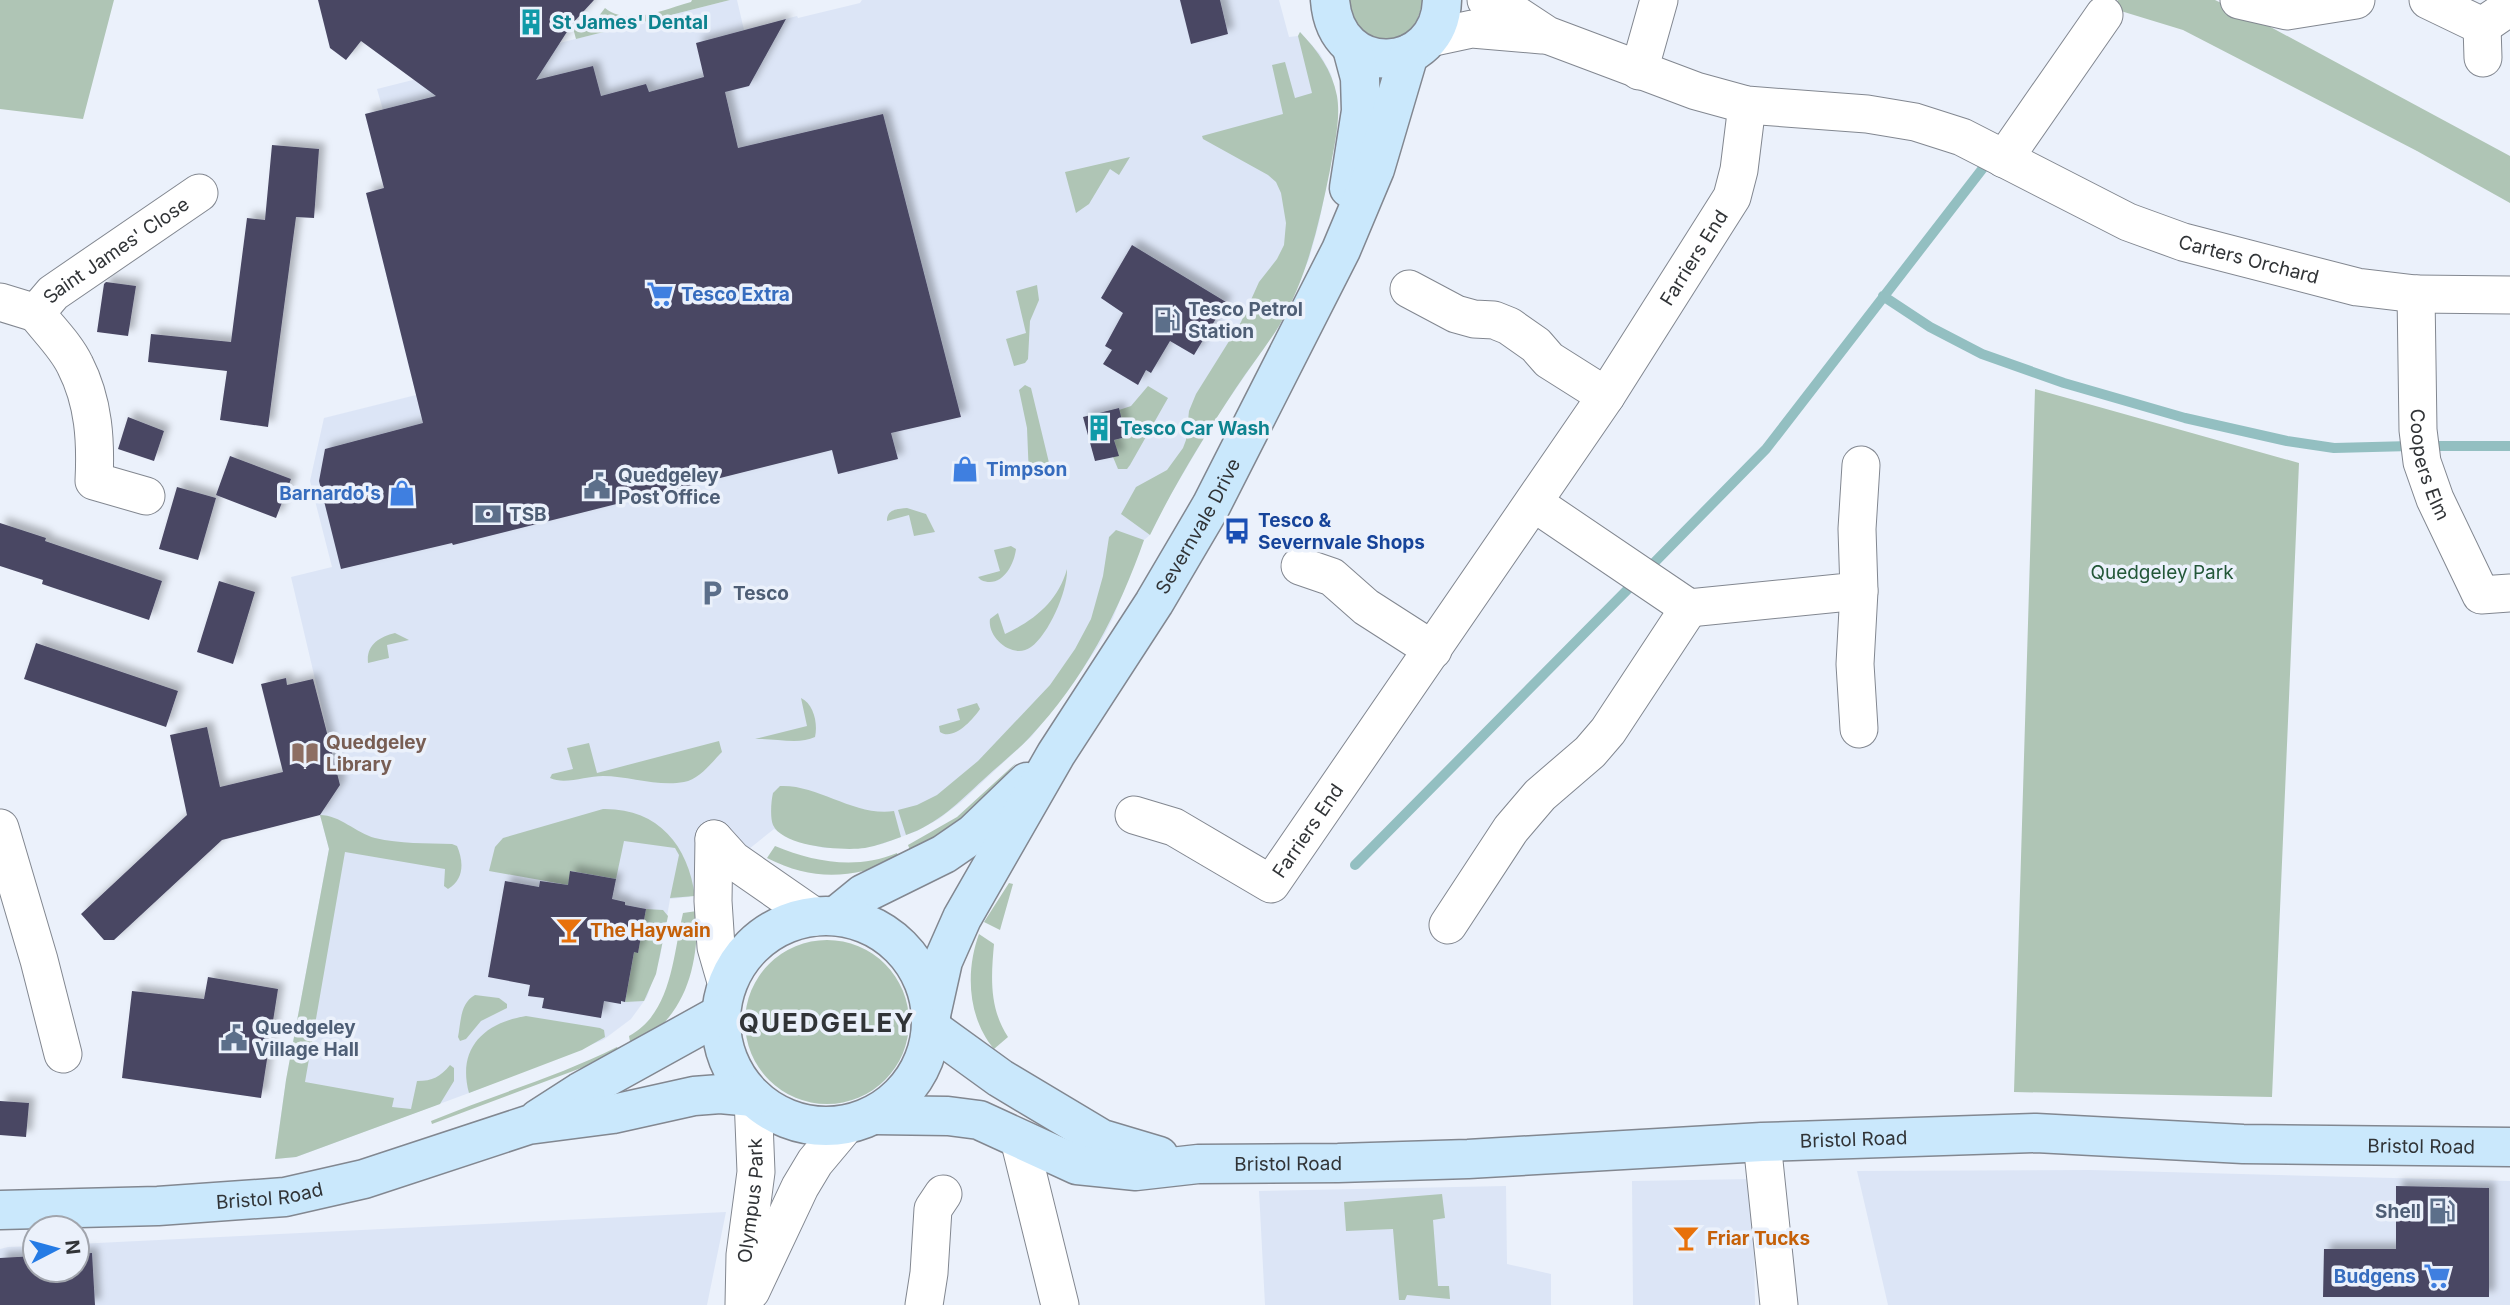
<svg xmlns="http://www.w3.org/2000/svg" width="2510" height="1305" font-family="Inter,sans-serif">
<defs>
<filter id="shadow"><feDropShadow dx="6" dy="-6" stdDeviation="3.5" flood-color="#0004"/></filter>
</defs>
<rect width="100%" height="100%" fill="#ebf1fb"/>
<path fill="#dce5f6" d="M 730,0 L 737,0 L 744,30 L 797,16 L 798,18 L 860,3 L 862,0 L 1279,0 L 1289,37 L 1298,36 L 1300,32 L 1320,54 L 1331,74 L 1337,98 L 1332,157 L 1319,223 L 1309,259 L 1279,326 L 1216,418 L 1164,506 L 1150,535 L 1144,540 L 1113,618 L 1099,645 L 1072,685 L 1032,736 L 961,802 L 939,819 L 917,831 L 882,844 L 862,848 L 824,848 L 807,844 L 789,838 L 774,829 L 689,897 L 670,899 L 660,957 L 647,997 L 631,1019 L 603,1040 L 469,1093 L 296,1157 L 275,1159 L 286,1080 L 329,849 L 320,815 L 340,785 L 291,577 L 332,567 L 310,481 L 324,418 L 416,395 L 366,193 L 384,188 L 365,114 L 383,110 L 377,89 Z
M 2090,1170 L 2510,1181 L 2510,1305 L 1888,1305 L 1857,1171 Z
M 1753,1179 L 1755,1305 L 1633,1305 L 1632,1181 Z
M 1506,1186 L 1507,1264 L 1551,1274 L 1551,1305 L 1265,1305 L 1259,1191 Z
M 726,1212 L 707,1305 L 0,1305 L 0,1249 L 8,1247 L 35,1246 L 35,1270 L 77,1270 L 77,1244 Z"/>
<path fill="#afc5b5" d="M 0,0 L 114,0 L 83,119 L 0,109 Z
M 692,0 L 730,0 L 576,39 L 572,24 L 574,21 L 578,23 L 584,13 L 595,21 L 605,8 C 629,27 664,9 691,2 Z
M 1349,0 L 1423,0 L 1423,2 C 1414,32 1411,36 1380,41 L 1356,26 Z
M 2118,0 L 2215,0 L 2265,24 L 2510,156 L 2510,203 L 2417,151 L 2183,30 L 2111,8 Z
M 1300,32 C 1318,51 1332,70 1337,96 C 1341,119 1334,147 1330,170 C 1319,224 1307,278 1279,326 C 1266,347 1250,367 1236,388 C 1205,435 1175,484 1150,535 L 1121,514 L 1136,487 L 1167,470 L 1183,448 L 1186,440 L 1189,411 L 1196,394 L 1241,322 L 1259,282 L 1277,259 L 1284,245 L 1286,223 L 1281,193 L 1276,182 L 1268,175 L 1203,139 L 1202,136 L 1283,114 L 1272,65 L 1285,62 L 1295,98 L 1312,93 L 1298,36 Z
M 1130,157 L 1119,175 L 1110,169 L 1089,204 L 1076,213 L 1065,172 Z
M 1037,285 L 1039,300 L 1030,321 L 1028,359 L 1025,363 L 1014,366 L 1006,339 L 1026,333 L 1016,291 Z
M 1025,385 L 1031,388 L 1051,471 L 1029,477 L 1027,428 L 1019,390 Z
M 1148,386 L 1168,398 L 1130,465 L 1127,469 L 1118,469 L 1113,457 L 1118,455 L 1114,440 L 1126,437 L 1119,410 L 1131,406 Z
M 2035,389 L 2299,463 L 2272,1097 L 2014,1092 Z
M 907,508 L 926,514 L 935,532 L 914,536 L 909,515 L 887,521 C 887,509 897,509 907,508 Z
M 1116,530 L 1144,540 C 1119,612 1083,681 1030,737 C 1016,752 999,765 983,780 C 959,802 938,824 906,835 L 898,810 L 917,805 L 937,795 L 978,761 L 1050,685 L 1075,649 L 1091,619 L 1103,576 L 1109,537 Z
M 1011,546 L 1016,549 C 1014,566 1001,589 981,580 L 978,577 L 1000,571 L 994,550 Z
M 1067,569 C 1068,590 1049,634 1031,647 C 1013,660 987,638 990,619 L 998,613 L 1005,634 C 1035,620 1058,601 1067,569 Z
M 395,633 L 409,640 L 387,645 L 389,658 L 368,663 C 366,645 379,637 395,633 Z
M 801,698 C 814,704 818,724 815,737 C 799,745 774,738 755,739 L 807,726 Z
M 977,703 L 980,709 C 972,721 953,741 940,732 L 939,726 L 960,720 L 957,709 Z
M 719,741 L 722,752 C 711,763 700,779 684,782 C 658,787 629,776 603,776 C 586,776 565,785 550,778 L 552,774 L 573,769 L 567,748 L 589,743 L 597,773 Z
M 1016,763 L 977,809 L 912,855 L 908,845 L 957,817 Z
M 780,786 C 818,784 855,817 894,811 L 901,837 C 889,841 877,846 865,848 C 844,851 783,847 773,825 C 770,818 771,801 773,793 Z
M 603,809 C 658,808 688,845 695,896 L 670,898 L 679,855 L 675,848 L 624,841 L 616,879 L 571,871 L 568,885 L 489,871 L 495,847 L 503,838 Z
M 320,815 C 340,815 356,833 375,838 C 400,844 426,843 452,844 L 457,846 C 464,862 464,880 448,889 L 444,886 L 445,869 L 345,852 L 305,1082 L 394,1098 L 392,1107 L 411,1109 L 417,1081 C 433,1081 440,1077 450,1065 L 454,1068 L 454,1081 L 440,1104 L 296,1157 L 275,1159 L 286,1080 L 329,849 Z
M 775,846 C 814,862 856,870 897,853 L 899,860 C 852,878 814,882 767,858 Z
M 1009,883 L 1013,884 L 1000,930 L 984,922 Z
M 646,909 L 663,910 L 668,916 L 656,974 L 644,1001 L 625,1002 L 634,952 L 638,952 Z
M 697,911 C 698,952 692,994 662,1025 C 653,1033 641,1040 631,1047 L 629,1036 C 672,1013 673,955 683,913 Z
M 979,934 L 994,944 C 991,977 989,1008 1008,1037 L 994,1049 C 968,1018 965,972 979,934 Z
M745 1022a82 82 0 1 1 164 0a82 82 0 1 1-164 0Z
M 475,995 L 499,998 L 507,1004 L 507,1008 L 481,1021 L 466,1039 L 460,1041 L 458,1037 C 461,1022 460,1003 475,995 Z
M 526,1016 L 600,1028 L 604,1030 L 605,1037 L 582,1050 L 469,1093 C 457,1049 483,1023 526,1016 Z
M 617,1047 L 621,1053 L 432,1124 L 431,1121 C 493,1095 557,1077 617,1047 Z
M 1442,1194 L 1445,1218 L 1433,1220 L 1438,1286 L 1449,1286 L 1450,1299 L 1407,1295 L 1405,1300 L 1399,1300 L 1393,1229 L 1346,1231 L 1344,1202 Z"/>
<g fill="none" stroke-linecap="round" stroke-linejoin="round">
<path stroke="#93bfc1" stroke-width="10" d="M 1883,296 L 1930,327 L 1982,354 L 2064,383 L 2185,418 L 2287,441 L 2334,448 L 2411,446
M 2427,446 L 2510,446
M 1646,571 L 1766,449 L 1990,159
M 1355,865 L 1635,582"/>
</g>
<path fill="#494763" filter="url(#shadow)" d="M 318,0 L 594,0 L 572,24 L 536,80 L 593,66 L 601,96 L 646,84 L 649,92 L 704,77 L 696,43 L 786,19 L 749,86 L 725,92 L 738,148 L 883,114 L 961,417 L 891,433 L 898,459 L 838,474 L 832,450 L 453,545 L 452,543 L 341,569 L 319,481 L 325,449 L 423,423 L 366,193 L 384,188 L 365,114 L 436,96 L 361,41 L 346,60 L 330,48 Z
M 1180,0 L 1220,0 L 1228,34 L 1191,44 Z
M 272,145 L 319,149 L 314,218 L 296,217 L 268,427 L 220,420 L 227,371 L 148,362 L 151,334 L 231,342 L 247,218 L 265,220 Z
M 1132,245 L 1226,302 L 1194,355 L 1170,341 L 1151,373 L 1146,370 L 1138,385 L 1103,364 L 1112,350 L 1105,346 L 1123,313 L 1101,298 Z
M 106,282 L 136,286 L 128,336 L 97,332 L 104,284 Z
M 1119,408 L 1126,437 L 1114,440 L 1119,456 L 1095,461 L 1083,417 Z
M 128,417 L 164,431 L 154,461 L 118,449 Z
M 230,456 L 291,479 L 276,518 L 216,495 Z
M 177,487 L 216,498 L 198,560 L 159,549 Z
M 0,523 L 46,538 L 45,541 L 162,581 L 149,620 L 42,584 L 43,580 L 0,566 Z
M 219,581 L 255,592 L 233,664 L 197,652 Z
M 36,643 L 178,691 L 166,727 L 24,679 Z
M 286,678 L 287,685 L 313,679 L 326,729 L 340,785 L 320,815 L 222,840 L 114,940 L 104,940 L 81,914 L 187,815 L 170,735 L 207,727 L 220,787 L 283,772 L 261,684 Z
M 570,871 L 616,879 L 612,899 L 625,902 L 625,905 L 646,909 L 638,953 L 634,952 L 625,1002 L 621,1001 L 621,1004 L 604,1001 L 601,1018 L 542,1008 L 544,998 L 528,996 L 530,985 L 488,977 L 505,881 L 539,887 L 540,881 L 568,885 Z
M 208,977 L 278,989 L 261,1098 L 122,1078 L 132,991 L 204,999 Z
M 0,1101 L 29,1103 L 26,1137 L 0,1135 Z
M 2396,1186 L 2489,1188 L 2489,1297 L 2323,1297 L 2324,1249 L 2396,1249 Z
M 92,1253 L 95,1305 L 0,1305 L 0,1258 L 35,1256 L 35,1270 L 77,1270 L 77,1254 Z"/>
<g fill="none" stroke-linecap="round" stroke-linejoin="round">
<g stroke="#828790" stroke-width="39">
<g id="street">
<path id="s1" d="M 1486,0 L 1506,8 L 1547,35 L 1696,91 L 1747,105 L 1867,114 L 1915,122 L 1962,137 L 2128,222 L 2183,242 L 2357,287 L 2416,294 L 2510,295"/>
<path d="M 2239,0 L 2287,11 L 2356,0"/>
<path d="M 2428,0 L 2482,26 L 2510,7"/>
<path d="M 2482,26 L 2483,58"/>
<path d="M 1430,38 L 1472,29 L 1542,35"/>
<path d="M 1639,71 L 1659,0"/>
<path d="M 2004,159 L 2104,15"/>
<path d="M 1409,289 L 1456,314 L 1474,319 L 1494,320 L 1509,326 L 1536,345 L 1549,360 L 1606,396"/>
<path id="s2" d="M 2416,294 L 2418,430 L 2422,462 L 2435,499 L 2481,595 L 2510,593"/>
<path id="s3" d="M 0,302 L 36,313 L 53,293 L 199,193"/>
<path d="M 36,313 C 49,330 66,346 75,365 C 94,402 96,441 94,481 L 146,496"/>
<path d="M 1534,503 L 1689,608 L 1859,591 L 1857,529 L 1861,465"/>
<path d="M 1300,566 L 1332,577 L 1366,607 L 1433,650"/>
<path d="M 1859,591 L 1855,664 L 1859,729"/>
<path id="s4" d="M 1134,815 L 1174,827 L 1271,884 L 1606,396 L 1732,197 L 1739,170 L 1747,105"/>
<path d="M 0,828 L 39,960 L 63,1054"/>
<path d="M 714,839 L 713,901 L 716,947 L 727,985"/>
<path d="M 714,839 L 733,860 L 815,917"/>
<path d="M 1448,925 L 1511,829 L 1540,795 L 1590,752 L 1608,731 L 1689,608"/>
<path d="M 1019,1139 L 1060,1305"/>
<path d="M 1762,1142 L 1779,1305"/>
<path d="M 751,1291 L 800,1187 L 815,1162 L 846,1125"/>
<path id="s5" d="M 744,1305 L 745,1255 L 756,1172 L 753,1097"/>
<path d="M 924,1305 L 929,1273 L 933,1209 L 943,1194"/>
</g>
</g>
<g stroke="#828790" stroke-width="41">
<g id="secondary">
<path d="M 1330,0 C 1336,81 1440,75 1442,0"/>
<path d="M 1349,188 L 1361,111 L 1360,78 L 1352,48"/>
<path d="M 836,916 L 863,894 L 944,854 L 973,834 L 1027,782"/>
<circle cx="826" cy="1021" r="105"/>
<path id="s6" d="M 931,1015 L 943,961 L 962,918 L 1056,754 L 1154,603 L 1211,506 L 1341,250 L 1375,169 L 1409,54"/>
<path d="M 931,1028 L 1000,1078 L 1102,1139 L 1159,1156"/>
<path id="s7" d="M 875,1115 L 948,1116 L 979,1120 L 1077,1165 L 1136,1171 L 1198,1164 L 1338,1163 L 1468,1159 L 1762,1142 L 2036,1133 L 2243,1144 L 2510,1147"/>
<path d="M 538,1119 L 580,1092 L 721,1014"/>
<path id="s8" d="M 0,1210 L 158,1206 L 285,1197 L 364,1179 L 528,1125 L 613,1114 L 694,1096 L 720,1094 L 753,1097"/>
</g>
</g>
<use href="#street" stroke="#fff" stroke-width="37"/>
<use href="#secondary" stroke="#cae8fc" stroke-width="38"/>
</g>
<defs>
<g id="building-bare" transform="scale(2.1)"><path d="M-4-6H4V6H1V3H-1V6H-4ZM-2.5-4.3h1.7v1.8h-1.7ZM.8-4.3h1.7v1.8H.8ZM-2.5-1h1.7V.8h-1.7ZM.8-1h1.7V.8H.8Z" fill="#0f9aa8" stroke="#ebf1fb" stroke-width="2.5" paint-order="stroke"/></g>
<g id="supermarket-bare" transform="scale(2.1)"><path d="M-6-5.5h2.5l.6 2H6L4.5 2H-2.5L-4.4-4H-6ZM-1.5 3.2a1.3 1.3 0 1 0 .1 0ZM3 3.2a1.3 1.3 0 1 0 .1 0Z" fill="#3f7fe0" stroke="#ebf1fb" stroke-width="2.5" paint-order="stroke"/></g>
<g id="fuel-bare" transform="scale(2.1)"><path d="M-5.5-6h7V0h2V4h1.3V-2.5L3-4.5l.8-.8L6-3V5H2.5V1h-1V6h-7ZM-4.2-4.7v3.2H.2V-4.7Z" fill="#5c6f8a" stroke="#ebf1fb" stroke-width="2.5" paint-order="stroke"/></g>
<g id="shop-bare" transform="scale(2.1)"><path d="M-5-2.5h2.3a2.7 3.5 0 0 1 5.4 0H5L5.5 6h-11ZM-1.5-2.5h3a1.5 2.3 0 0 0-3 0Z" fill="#3f7fe0" stroke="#ebf1fb" stroke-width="2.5" paint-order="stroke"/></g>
<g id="civic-bare" transform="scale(2.1)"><path d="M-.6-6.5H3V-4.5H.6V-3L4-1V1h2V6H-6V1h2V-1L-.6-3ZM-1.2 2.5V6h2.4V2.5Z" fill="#5c6f8a" stroke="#ebf1fb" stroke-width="2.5" paint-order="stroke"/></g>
<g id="bank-bare" transform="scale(2.1)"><path d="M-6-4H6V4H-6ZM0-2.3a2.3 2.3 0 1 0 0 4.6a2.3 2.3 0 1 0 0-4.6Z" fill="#5c6f8a" stroke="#ebf1fb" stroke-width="2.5" paint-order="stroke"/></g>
<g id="bus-bare" transform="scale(2.1)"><path d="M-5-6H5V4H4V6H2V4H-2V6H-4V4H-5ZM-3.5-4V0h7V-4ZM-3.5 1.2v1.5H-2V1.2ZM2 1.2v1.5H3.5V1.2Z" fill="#1a4fb4" stroke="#ebf1fb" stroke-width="2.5" paint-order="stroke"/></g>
<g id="parking-bare" transform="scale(2.1)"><path d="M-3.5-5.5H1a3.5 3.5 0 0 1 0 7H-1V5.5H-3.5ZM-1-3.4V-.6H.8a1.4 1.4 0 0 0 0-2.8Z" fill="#5c6f8a" stroke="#ebf1fb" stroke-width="2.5" paint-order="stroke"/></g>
<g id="library-bare" transform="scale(2.1)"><path d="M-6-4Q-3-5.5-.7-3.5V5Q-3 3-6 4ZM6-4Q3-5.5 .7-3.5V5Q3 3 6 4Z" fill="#8d6e63" stroke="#ebf1fb" stroke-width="2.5" paint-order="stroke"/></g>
<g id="bar-bare" transform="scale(2.1)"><path d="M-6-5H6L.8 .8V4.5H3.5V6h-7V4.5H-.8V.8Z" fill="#e8710a" stroke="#ebf1fb" stroke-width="2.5" paint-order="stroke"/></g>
</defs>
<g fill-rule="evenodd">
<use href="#building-bare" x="531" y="22"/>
<use href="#supermarket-bare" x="660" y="294"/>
<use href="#fuel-bare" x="1167" y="320"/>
<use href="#building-bare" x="1099" y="428"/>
<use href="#shop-bare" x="965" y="469"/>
<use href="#civic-bare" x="597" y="486"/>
<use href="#shop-bare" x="402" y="493"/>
<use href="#bank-bare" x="488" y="514"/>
<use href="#bus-bare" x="1237" y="531"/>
<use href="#parking-bare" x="712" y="593"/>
<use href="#library-bare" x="305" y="753"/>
<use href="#bar-bare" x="569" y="930"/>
<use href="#civic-bare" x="234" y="1038"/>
<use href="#fuel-bare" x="2442" y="1211"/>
<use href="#bar-bare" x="1686" y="1238"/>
<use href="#supermarket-bare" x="2437" y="1276"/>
</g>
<g text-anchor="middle" stroke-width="7" stroke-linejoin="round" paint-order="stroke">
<g font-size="19" font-weight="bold" fill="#0d838f" stroke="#ebf1fb" text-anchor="start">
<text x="552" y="29">St James' Dental</text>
<text x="1120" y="435">Tesco Car Wash</text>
</g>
<g font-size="19" fill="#313437" stroke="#ebf1fb">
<text dy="7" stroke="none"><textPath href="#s3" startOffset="140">Saint James' Close</textPath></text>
<text dy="7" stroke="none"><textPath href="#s4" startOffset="910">Farriers End</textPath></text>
<text dy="7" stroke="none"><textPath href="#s1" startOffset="814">Carters Orchard</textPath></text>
<text dy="7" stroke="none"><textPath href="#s2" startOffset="172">Coopers Elm</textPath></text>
<text dy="7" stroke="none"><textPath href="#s6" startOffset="560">Severnvale Drive</textPath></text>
<text dy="7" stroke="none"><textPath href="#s4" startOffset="219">Farriers End</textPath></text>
<text dy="7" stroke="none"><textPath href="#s7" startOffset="990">Bristol Road</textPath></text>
<text dy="7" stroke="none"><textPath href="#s7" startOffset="1558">Bristol Road</textPath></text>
<text dy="7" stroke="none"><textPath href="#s7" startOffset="424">Bristol Road</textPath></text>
<text dy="7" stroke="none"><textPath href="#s8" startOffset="270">Bristol Road</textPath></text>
<text dy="7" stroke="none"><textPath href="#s5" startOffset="105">Olympus Park</textPath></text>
</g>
<g font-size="19" font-weight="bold" fill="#366cbe" stroke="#ebf1fb" text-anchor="start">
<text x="681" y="301">Tesco Extra</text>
<text x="986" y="476">Timpson</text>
<text x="381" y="500" text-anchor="end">Barnardo's</text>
<text x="2416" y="1283" text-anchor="end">Budgens</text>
</g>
<g font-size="19" font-weight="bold" fill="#4e5e75" stroke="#ebf1fb" text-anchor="start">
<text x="1188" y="316">Tesco Petrol<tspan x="1188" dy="22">Station</tspan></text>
<text x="618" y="482">Quedgeley<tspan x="618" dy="22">Post Office</tspan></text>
<text x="509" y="521">TSB</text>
<text x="733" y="600">Tesco</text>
<text x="255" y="1034">Quedgeley<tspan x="255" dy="22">Village Hall</tspan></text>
<text x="2421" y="1218" text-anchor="end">Shell</text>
</g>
<g font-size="19" font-weight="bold" fill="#164399" stroke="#ebf1fb" text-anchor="start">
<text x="1258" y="527">Tesco &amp;<tspan x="1258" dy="22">Severnvale Shops</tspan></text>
</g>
<g font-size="19" fill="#235738" stroke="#ebf1fb">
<text x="2162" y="579">Quedgeley Park</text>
</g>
<g font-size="19" font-weight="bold" fill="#785e54" stroke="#ebf1fb" text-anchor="start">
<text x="326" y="749">Quedgeley<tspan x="326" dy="22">Library</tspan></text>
</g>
<g font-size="19" font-weight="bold" fill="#c56008" stroke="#ebf1fb" text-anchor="start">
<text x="590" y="937">The Haywain</text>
<text x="1707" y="1245">Friar Tucks</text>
</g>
<g font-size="26" font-weight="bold" letter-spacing="2" fill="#313437" stroke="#ebf1fb">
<text x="827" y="1032">QUEDGELEY</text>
</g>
</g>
<g transform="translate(56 1249) rotate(84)"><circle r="33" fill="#ebf1fb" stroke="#a1a5ad" stroke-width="2"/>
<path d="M0-5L12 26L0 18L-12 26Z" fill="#247be5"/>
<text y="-10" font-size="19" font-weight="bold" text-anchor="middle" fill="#313437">N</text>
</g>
</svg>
